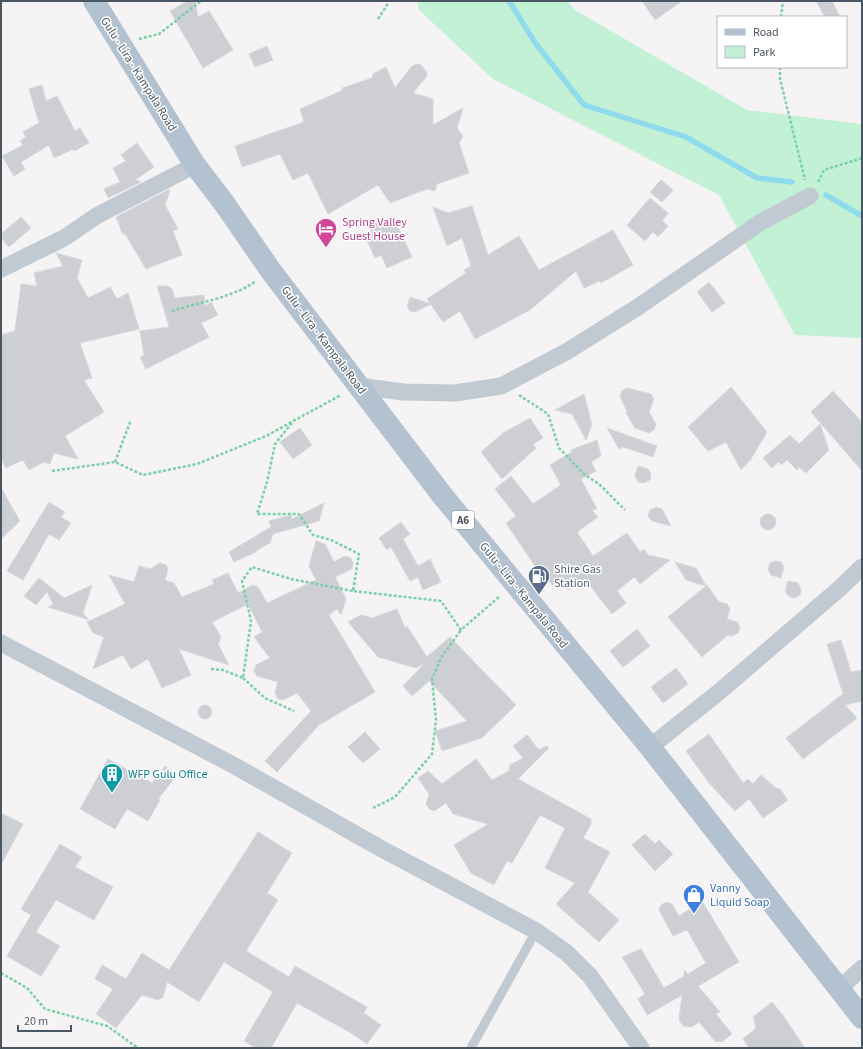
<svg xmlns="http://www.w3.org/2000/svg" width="863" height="1049" font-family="'Source Sans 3',sans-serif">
<rect width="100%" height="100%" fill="#f5f3f3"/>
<path fill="#c3f1d5" d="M 417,1 L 567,1 L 575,10 L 747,110 L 862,124 L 862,338 L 795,335 L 719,195 L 493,79 L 419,10 Z"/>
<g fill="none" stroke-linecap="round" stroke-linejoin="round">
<path stroke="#90daee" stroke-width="5.5" d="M 509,1 L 536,44 L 584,105 L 686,137 L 757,178 L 792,182
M 826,195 L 862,216"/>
</g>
<path fill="#cdcfd5" stroke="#d7d9de" d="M 187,1 L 195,1 L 198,17 L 209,11 L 233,50 L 203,68 L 170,11 Z
M 642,1 L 682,1 L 655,20 Z
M 816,1 L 832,1 L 840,17 L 825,17 Z
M 267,46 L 273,60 L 255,67 L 249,54 Z
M 417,64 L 421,65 L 427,73 L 426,77 L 413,93 L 433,99 L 433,125 L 463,108 L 457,128 L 463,136 L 459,143 L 469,173 L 437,184 L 435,191 L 427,189 L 390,203 L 378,185 L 328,214 L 308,173 L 293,180 L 280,154 L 242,167 L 235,146 L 304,122 L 300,109 L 343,90 L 342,88 L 372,78 L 373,74 L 386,67 L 395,88 L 412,66 Z
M 42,85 L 46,101 L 57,96 L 75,131 L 80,128 L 89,143 L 74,151 L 73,149 L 54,158 L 49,145 L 21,162 L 25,169 L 14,176 L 2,156 L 23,145 L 20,141 L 26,137 L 23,132 L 39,123 L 29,89 Z
M 137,143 L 154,167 L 135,180 L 141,182 L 108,198 L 104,189 L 120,182 L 113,168 L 126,161 L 121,155 Z
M 661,180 L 673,190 L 662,202 L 650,192 Z
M 168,190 L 170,190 L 165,205 L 178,229 L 173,231 L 182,255 L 146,269 L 124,232 L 123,235 L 116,217 Z
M 650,198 L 668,213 L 662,221 L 668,226 L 658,237 L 653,232 L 645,241 L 627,225 Z
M 472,206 L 488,255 L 519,236 L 539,270 L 613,230 L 633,265 L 601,283 L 600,281 L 584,288 L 576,271 L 530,310 L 475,339 L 460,311 L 443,322 L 427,299 L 466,273 L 464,270 L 471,266 L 462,238 L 447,246 L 433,207 L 448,213 Z
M 393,216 L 412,257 L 387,268 L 381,255 L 375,258 L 367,240 L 373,237 L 369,227 Z
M 21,217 L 31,228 L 9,247 L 1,238 L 1,234 Z
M 56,253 L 82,260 L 77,278 L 88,298 L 110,287 L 117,299 L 128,293 L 139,329 L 80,343 L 92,378 L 84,380 L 104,412 L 65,436 L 78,459 L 54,453 L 50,464 L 44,462 L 29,470 L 23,460 L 6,468 L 1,458 L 1,335 L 15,331 L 21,284 L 37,286 L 34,273 L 63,266 Z
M 709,282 L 725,303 L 712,312 L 697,292 Z
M 157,286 L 168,286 L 172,289 L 175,298 L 204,295 L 205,306 L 211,302 L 218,315 L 201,323 L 209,337 L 146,369 L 140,357 L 144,356 L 140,331 L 169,327 Z
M 410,297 L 431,304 L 415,312 L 410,311 L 407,306 Z
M 731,387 L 767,432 L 751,459 L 741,470 L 726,442 L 708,451 L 688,427 Z
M 627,388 L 651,394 L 654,399 L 649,412 L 656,424 L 654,430 L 649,433 L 635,428 L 626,413 L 627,411 L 620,397 L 622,391 Z
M 833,391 L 862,422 L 862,471 L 811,412 Z
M 584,394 L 592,425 L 586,440 L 572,414 L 555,410 Z
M 530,418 L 543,438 L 533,444 L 536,448 L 502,479 L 481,452 L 503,433 Z
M 820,424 L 829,450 L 806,473 L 799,467 L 797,470 L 787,460 L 781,465 L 778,462 L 772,468 L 763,458 L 790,435 L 799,444 Z
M 300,428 L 312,445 L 293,459 L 280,442 Z
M 607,428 L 657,446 L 653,457 L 623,447 L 619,449 Z
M 597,440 L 601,456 L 591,462 L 596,471 L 581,479 L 597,509 L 592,510 L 598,517 L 577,532 L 593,556 L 627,533 L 640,552 L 644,549 L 648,555 L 670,560 L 640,584 L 634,577 L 617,591 L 626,603 L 612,614 L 585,579 L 568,590 L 561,579 L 553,586 L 537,565 L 535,566 L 506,523 L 516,516 L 495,489 L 511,476 L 533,504 L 561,485 L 550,465 L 572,452 L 571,450 Z
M 638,466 L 648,469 L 651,474 L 650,480 L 644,483 L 638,482 L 635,476 Z
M 1,488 L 20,521 L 1,539 Z
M 49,502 L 65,512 L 61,517 L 71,523 L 59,540 L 49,534 L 23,580 L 7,571 Z
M 324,503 L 319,521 L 273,534 L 270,543 L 257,550 L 256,552 L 234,562 L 229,552 L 271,527 L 269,521 L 291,515 L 292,519 Z
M 656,507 L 662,509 L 671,526 L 652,521 L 648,516 L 650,510 Z
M760 522a8 8 0 1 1 16 0a8 8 0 1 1-16 0Z
M 401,522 L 410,534 L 403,539 L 418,566 L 430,559 L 441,582 L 423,590 L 418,577 L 410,581 L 391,547 L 387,550 L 379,538 Z
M 316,541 L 325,544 L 334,562 L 345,556 L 351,558 L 353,563 L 352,569 L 335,577 L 346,599 L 341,615 L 337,609 L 329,615 L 375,692 L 319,725 L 277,772 L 265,761 L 311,711 L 297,693 L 283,700 L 278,699 L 275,693 L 278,682 L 257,676 L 254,671 L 256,665 L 270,658 L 254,637 L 262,632 L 248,604 L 212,622 L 221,637 L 218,644 L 229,665 L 179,649 L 191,675 L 162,688 L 148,659 L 131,669 L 123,655 L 93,669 L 104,637 L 93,633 L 87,622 L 125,604 L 109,575 L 134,582 L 139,566 L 150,569 L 160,563 L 166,565 L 168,569 L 165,580 L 174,583 L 182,597 L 214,584 L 212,580 L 228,573 L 238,593 L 253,585 L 258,587 L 267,603 L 316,580 L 309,566 Z
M 775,561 L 781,562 L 784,567 L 781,578 L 771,575 L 768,569 L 770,563 Z
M 675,562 L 696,568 L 706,586 L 686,580 Z
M 39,578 L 64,598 L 92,585 L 83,613 L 89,620 L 48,607 L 53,604 L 47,592 L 36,605 L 24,596 Z
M 788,581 L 798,583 L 801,589 L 800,595 L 794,598 L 788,596 L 785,591 Z
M 707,585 L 719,602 L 727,604 L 730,609 L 727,619 L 737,622 L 740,627 L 738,633 L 732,636 L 728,635 L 702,657 L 668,617 Z
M 397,609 L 405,628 L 407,626 L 427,657 L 450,637 L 516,705 L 482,738 L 442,751 L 435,731 L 467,721 L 429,681 L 412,696 L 403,686 L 425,663 L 416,668 L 378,657 L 348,622 L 361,615 L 372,618 Z
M 637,629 L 650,646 L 623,667 L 610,651 Z
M 841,640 L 851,672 L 862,670 L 862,701 L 845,705 L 857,718 L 803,759 L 786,738 L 843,694 L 827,644 Z
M 676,668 L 688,684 L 663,703 L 651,687 Z
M198 712a7 7 0 1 1 14 0a7 7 0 1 1-14 0Z
M 365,732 L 380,749 L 363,763 L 348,747 Z
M 709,734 L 743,783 L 748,779 L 753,784 L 761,775 L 777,789 L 779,788 L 788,800 L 763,818 L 749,799 L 735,811 L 709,783 L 686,751 Z
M 527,735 L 539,750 L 547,746 L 549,748 L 518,779 L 591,819 L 591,824 L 583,838 L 610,852 L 588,892 L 619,920 L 599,942 L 556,904 L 575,883 L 545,868 L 565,828 L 540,815 L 512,863 L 507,861 L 494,885 L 471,873 L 454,845 L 488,824 L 453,814 L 446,803 L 434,811 L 429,809 L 426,804 L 429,794 L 418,778 L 428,771 L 442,784 L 476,759 L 492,780 L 509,771 L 510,765 L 523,758 L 513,746 Z
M 108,759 L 152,783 L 165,766 L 177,775 L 158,799 L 160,800 L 148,821 L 127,809 L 115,829 L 80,809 Z
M 1,813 L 23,824 L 1,865 Z
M 258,832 L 292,853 L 267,893 L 278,900 L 246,951 L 289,977 L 295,966 L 367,1007 L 364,1013 L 381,1025 L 367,1044 L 351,1033 L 297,1003 L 271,1048 L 256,1048 L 244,1041 L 273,992 L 224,962 L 199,1002 L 167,982 L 163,997 L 158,1000 L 142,995 L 116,1028 L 96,1014 L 113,989 L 95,979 L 102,965 L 126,979 L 142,953 L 169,970 Z
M 645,834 L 655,844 L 659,840 L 673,854 L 655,871 L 632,845 Z
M 60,844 L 82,857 L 75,867 L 113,887 L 94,920 L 56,900 L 36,932 L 60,946 L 41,976 L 7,956 L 31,915 L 21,909 Z
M 702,901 L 739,962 L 698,986 L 720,1012 L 716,1014 L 732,1034 L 722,1042 L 715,1041 L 699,1022 L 692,1027 L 683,1026 L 679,1020 L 682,995 L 647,1015 L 638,999 L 645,994 L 622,957 L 641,949 L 664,988 L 684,976 L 684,970 L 688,974 L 706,963 L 687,930 L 673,936 L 659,910 L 661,905 L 666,902 L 672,904 L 679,916 Z
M 772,1002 L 782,1014 L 805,1048 L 749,1048 L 743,1039 L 756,1028 L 753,1017 Z"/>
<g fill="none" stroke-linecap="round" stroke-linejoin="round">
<path stroke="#7ad0a6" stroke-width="2.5" stroke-dasharray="3 2" stroke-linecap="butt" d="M 781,17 L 783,1
M 378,19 L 387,5 L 386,1
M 139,39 L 159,34 L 201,1
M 780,67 L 780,79 L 805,180
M 818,182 L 824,170 L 862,158
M 172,311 C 200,302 232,298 256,281
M 519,395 L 548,414 L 559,448 L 585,475 L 599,484 L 625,510
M 295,419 L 275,444 L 267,482 L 257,514 L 299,514 L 313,535 L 331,540 L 359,554 L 353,591 L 441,601 L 461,630 L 500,596
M 115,462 L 131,420
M 52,471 L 115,462 L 143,475 L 197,464 L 266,436 L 341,395
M 211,669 L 223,670 L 243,678 L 251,621 L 242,581 L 252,567 L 291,579 L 353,591
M 243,678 L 265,698 L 294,711
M 373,808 L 395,797 L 432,754 L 436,720 L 432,679 L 441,658 L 461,630
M 1,973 L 27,988 L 45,1009 L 107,1026 L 138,1048"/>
<path stroke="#c1cad2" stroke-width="9" d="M 471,1048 L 536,931"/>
<path stroke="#c1cad2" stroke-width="17" d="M 1,269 L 64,238 L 98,215 L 195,165
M 359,386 L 403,392 L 455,393 L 501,386 L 566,352 L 638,307 L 761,222 L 810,196
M 1,643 L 235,766 L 380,848 L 536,931 L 567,953 L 590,976 L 641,1048
M 650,747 L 719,692 L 839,589 L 862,567
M 839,989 L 862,968"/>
<path stroke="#b3c2d1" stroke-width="22" d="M 94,1 L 195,165 L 224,203 L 271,271 L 442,495 L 650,747 L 862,1018"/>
</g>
<defs>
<g id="hotel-pin" transform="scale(1.15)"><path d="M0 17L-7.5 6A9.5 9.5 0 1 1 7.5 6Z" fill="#d1479c" stroke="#fff"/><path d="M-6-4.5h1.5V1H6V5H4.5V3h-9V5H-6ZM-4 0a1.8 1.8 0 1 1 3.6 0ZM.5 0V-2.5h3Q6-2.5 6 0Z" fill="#fff"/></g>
<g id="fuel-pin" transform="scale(1.15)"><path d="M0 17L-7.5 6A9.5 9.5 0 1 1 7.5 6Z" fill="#5c6f8a" stroke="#fff"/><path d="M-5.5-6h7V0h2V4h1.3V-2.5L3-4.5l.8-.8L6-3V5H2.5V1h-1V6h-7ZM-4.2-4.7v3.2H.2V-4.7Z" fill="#fff"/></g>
<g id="building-pin" transform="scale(1.15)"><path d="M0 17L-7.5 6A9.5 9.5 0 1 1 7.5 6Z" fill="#0f9aa8" stroke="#fff"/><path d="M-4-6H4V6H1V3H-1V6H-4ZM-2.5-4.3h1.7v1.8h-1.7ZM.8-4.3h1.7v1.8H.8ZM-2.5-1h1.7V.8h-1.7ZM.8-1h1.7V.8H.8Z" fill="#fff"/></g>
<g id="shop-pin" transform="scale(1.15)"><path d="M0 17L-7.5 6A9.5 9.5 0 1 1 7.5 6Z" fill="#3f7fe0" stroke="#fff"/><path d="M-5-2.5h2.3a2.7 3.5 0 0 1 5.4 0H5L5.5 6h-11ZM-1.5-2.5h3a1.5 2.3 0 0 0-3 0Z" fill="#fff"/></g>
</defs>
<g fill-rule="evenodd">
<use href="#hotel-pin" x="326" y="229"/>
<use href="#fuel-pin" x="539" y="576"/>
<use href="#building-pin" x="112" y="774"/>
<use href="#shop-pin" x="694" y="895"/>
</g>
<g text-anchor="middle" stroke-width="3" stroke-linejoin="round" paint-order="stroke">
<rect fill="#fff" stroke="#808990" stroke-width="1" x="452" y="511" width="22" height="18" rx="3"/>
<g font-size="11" font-weight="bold" fill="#4a5661">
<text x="463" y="524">A6</text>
</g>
<g font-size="12" fill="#4a5661" stroke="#fff">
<text transform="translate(139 74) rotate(58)" y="4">Gulu - Lira - Kampala Road</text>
<text transform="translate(324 340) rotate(53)" y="4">Gulu - Lira - Kampala Road</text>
<text transform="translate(524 595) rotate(51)" y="4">Gulu - Lira - Kampala Road</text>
</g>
<g font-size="12" fill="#b23c85" stroke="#fff" text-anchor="start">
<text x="342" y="226">Spring Valley<tspan x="342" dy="14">Guest House</tspan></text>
</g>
<g font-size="12" fill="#4e5e75" stroke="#fff" text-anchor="start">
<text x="554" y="573">Shire Gas<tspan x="554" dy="14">Station</tspan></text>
</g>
<g font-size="12" fill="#0d838f" stroke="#fff" text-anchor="start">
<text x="128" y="778">WFP Gulu Office</text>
</g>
<g font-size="12" fill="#366cbe" stroke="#fff" text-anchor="start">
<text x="710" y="892">Vanny<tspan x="710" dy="14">Liquid Soap</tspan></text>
</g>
</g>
<rect width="863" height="1049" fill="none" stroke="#4a5661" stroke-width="4"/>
<rect x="717" y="16" width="130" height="52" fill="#ffffff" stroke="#b7bbc0"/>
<rect x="725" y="29" width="20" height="6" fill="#b3c2d1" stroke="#b7bbc0"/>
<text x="753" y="36" font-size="12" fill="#4a5661">Road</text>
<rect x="725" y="46" width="20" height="12" fill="#c3f1d5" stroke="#b7bbc0"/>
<text x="753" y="56" font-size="12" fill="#4a5661">Park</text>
<path d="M18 1025v6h53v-6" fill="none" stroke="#4a5661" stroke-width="2"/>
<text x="24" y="1025" font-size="12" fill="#4a5661" stroke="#ffffff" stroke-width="3" paint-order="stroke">20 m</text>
</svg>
